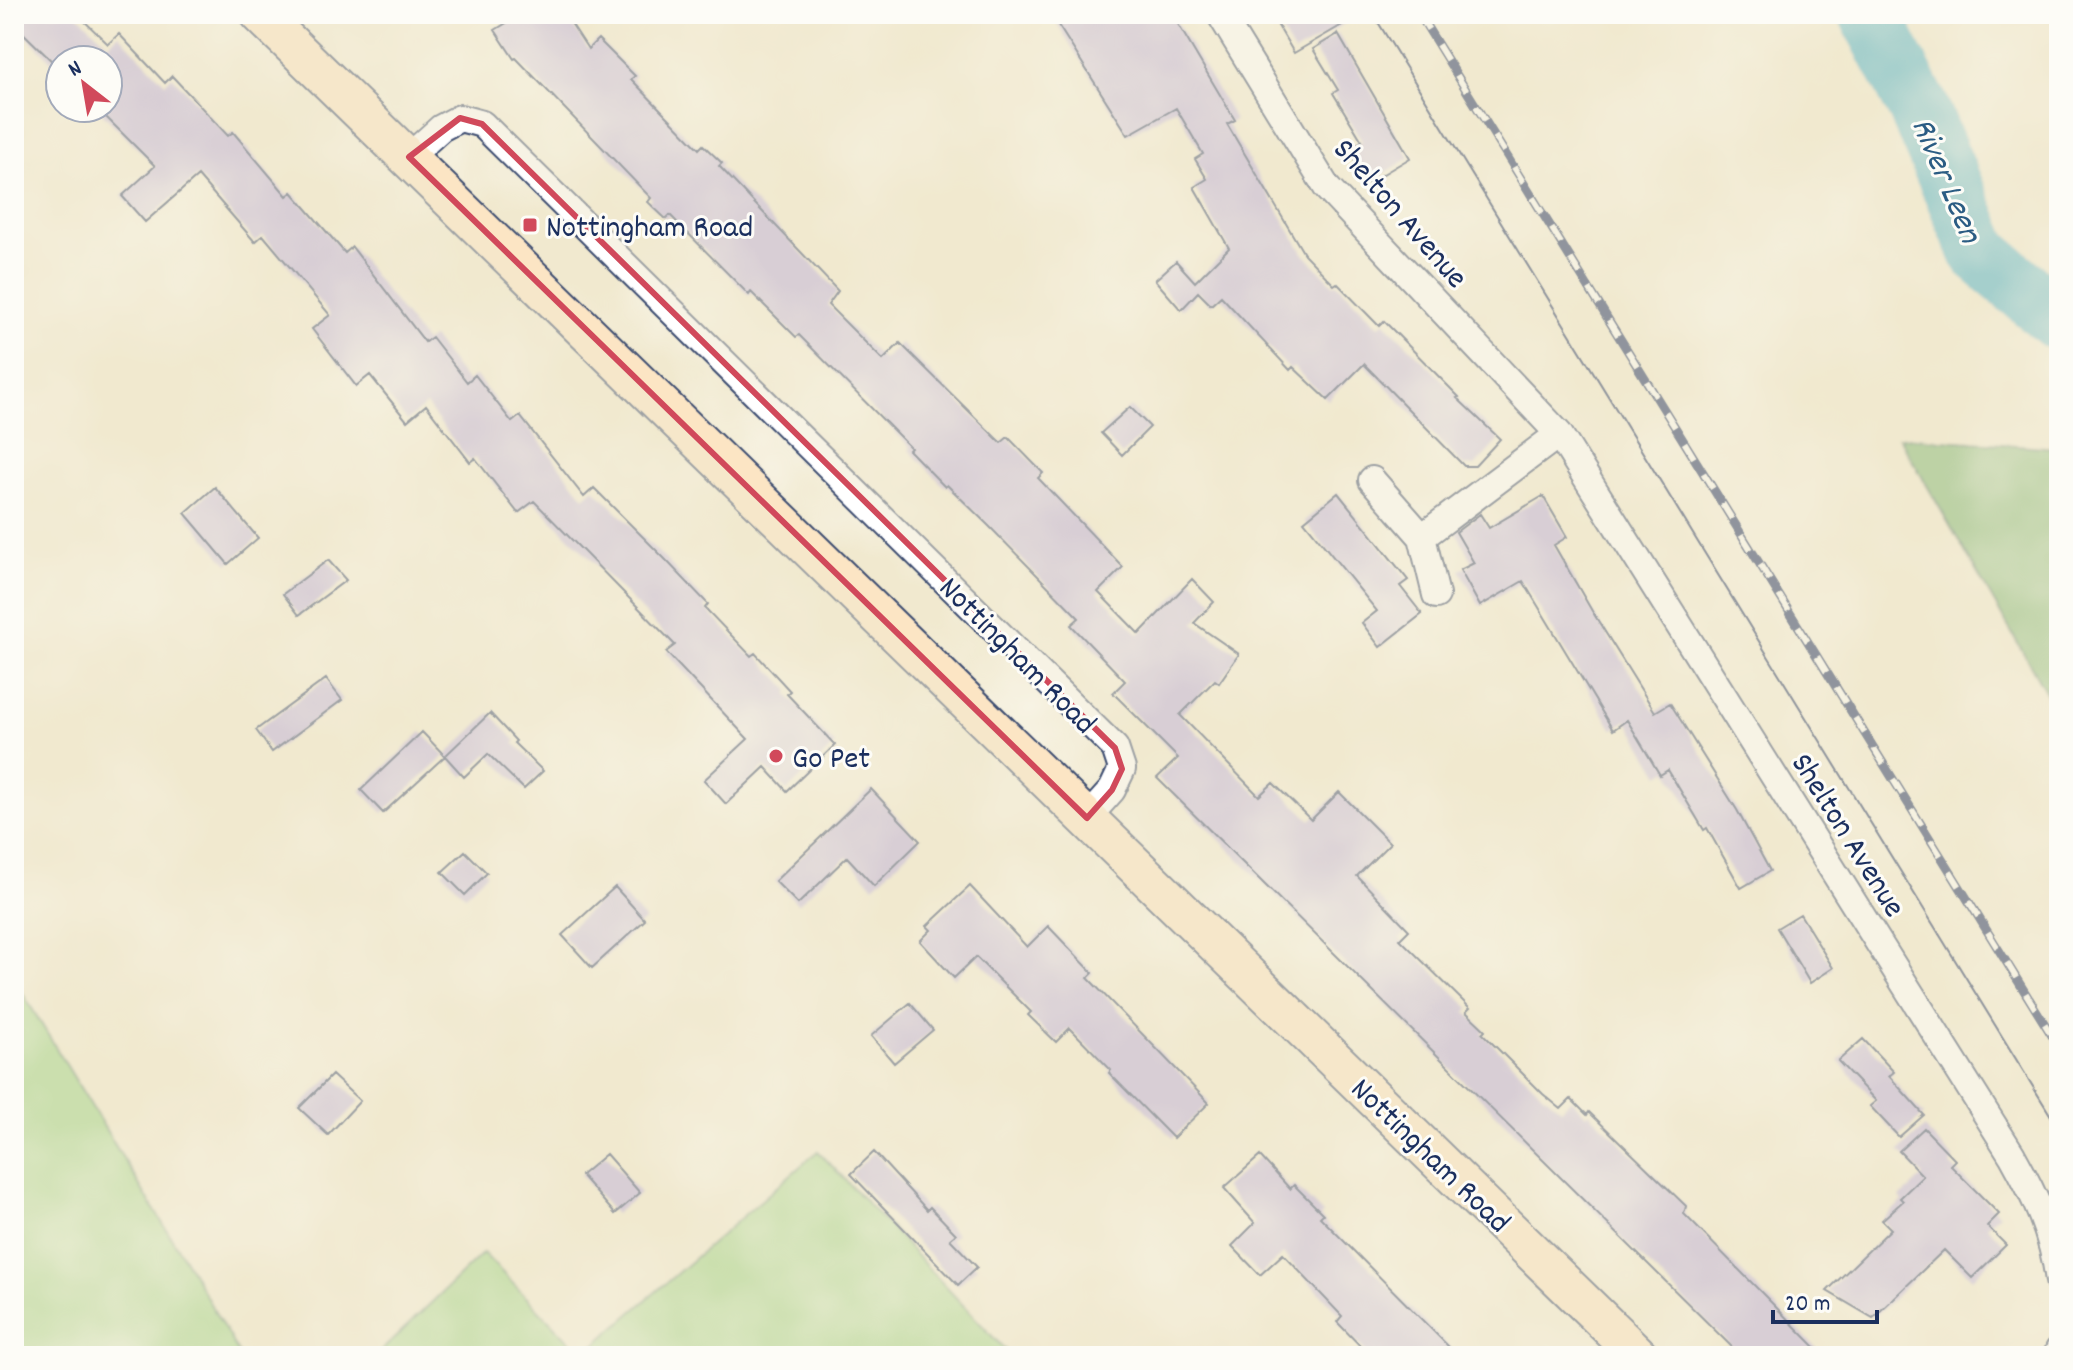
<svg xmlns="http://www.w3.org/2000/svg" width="2073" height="1370" font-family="Dekko,sans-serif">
<rect width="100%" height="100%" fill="#fdfcf7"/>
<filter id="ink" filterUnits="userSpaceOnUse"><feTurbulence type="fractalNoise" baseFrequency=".0125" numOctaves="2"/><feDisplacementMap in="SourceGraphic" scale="16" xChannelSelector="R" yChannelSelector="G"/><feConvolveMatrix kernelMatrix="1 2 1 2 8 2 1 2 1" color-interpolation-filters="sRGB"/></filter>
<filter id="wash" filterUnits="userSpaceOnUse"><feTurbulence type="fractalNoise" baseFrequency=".006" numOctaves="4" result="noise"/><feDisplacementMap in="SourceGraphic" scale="32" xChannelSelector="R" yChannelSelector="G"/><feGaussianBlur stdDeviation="1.8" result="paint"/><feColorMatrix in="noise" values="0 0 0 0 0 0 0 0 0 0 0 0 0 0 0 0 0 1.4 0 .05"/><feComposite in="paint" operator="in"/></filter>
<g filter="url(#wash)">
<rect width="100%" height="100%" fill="#f1e9cf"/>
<path fill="#9dd385" stroke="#5c8172" stroke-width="2" d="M 14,979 L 188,1265 L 240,1356 L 14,1356 Z
M 818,1151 L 1011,1356 L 376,1356 L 483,1253 L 583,1355 Z"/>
<path fill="#7eb572" stroke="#4c7268" stroke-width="2" d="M 1899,437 L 2059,448 L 2059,715 Z"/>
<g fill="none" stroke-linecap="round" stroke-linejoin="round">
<path stroke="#48afc7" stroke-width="62" d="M 1870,14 L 1919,109 L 1981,254 L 2059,320"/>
</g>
<g id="blocks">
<path fill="#bbaedc" d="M 14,14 L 77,14 L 108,44 L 119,34 L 165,83 L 172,76 L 228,136 L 233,132 L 287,196 L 292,192 L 345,253 L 352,247 L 425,342 L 432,337 L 467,382 L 475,375 L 512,422 L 520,416 L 584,497 L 594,488 L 664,558 L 708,604 L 705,608 L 751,656 L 755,653 L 790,691 L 787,694 L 835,745 L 787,791 L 765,767 L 726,804 L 704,780 L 748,739 L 666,652 L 675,645 L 534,501 L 518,513 L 475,458 L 470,462 L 426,405 L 407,421 L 370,375 L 356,386 L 312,329 L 330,315 L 263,235 L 255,242 L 198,176 L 145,222 L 122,196 L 155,166 L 97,108 L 108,108 L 108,60 L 60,60 L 60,69 L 14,24 Z
M 521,14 L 565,14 L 588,49 L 598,39 L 635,76 L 631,79 L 699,149 L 703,145 L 722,163 L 719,166 L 838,291 L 828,305 L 883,360 L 900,343 L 1001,443 L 1008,437 L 1043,473 L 1038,478 L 1123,567 L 1098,592 L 1139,634 L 1192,579 L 1214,602 L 1194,623 L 1239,654 L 1219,683 L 1215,680 L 1180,715 L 1259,796 L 1273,783 L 1311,820 L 1339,792 L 1390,843 L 1357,876 L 1409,930 L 1400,939 L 1470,1008 L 1466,1012 L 1485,1030 L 1482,1033 L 1543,1094 L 1561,1109 L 1571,1099 L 1587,1115 L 1589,1112 L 1656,1177 L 1686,1206 L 1684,1214 L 1824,1356 L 1741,1356 L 1157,778 L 1178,758 L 1113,693 L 1125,681 L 1071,625 L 1079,618 L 989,526 L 947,485 L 945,487 L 909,450 L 911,448 L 799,335 L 796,337 L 751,292 L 749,295 L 670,215 L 666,219 L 648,202 L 651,198 L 516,58 L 514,59 L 495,30 Z
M 1051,14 L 1172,14 L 1235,120 L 1227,124 L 1304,254 L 1334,285 L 1337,283 L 1379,326 L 1384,321 L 1459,397 L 1457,398 L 1500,439 L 1475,466 L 1464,466 L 1364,364 L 1328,400 L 1293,367 L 1290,370 L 1221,296 L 1211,305 L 1198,292 L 1181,310 L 1155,280 L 1176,261 L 1195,282 L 1229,248 L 1194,187 L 1207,179 L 1195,159 L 1203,154 L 1176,108 L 1128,135 Z
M 1271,14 L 1361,14 L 1294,53 Z
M 1338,34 L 1410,158 L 1368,183 L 1348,149 L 1362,141 L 1333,93 L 1338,90 L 1313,49 Z
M 1130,407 L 1150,427 L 1122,455 L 1101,433 Z
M 215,487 L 258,538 L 228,564 L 185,513 Z
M 1338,493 L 1408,580 L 1400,586 L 1422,614 L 1380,647 L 1362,623 L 1377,611 L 1304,521 Z
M 1543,496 L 1567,537 L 1554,545 L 1592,611 L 1655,712 L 1670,703 L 1737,810 L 1770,871 L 1741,888 L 1707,828 L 1704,830 L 1668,770 L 1660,775 L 1627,720 L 1613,730 L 1523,581 L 1480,606 L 1460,570 L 1474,563 L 1456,532 L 1480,514 L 1489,528 Z
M 328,560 L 346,580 L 299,615 L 283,594 Z
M 326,679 L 342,700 L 272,752 L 256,730 Z
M 490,713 L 516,741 L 514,743 L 543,771 L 524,789 L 488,754 L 464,777 L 445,756 Z
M 422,732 L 445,756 L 383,813 L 361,790 Z
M 871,789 L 920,841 L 874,886 L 847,857 L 798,904 L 775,881 Z
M 465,851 L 487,873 L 465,895 L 442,872 Z
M 970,886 L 1027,947 L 1048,926 L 1093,973 L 1088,978 L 1209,1103 L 1173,1138 L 1109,1073 L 1111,1070 L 1070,1028 L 1056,1042 L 1028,1015 L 1031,1012 L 976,957 L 954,978 L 920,941 L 931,930 L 927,926 Z
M 615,887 L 645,920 L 592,968 L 562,935 Z
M 1800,914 L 1833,968 L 1810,983 L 1777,928 Z
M 910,1003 L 933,1030 L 894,1063 L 871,1036 Z
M 1863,1039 L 1894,1072 L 1889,1076 L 1924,1115 L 1899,1137 L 1870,1106 L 1876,1101 L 1838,1061 Z
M 332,1075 L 360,1101 L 328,1135 L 299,1108 Z
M 1924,1128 L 1955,1160 L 1950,1165 L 1999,1214 L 1987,1226 L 2006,1245 L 1972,1278 L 1944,1250 L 1873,1318 L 1827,1291 L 1891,1229 L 1882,1220 L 1903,1201 L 1900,1198 L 1923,1176 L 1899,1151 Z
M 874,1152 L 927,1210 L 930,1207 L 956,1234 L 950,1239 L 977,1267 L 958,1285 L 851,1174 Z
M 606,1154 L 640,1193 L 615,1214 L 581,1175 Z
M 1260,1156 L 1290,1189 L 1294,1185 L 1323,1214 L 1320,1217 L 1458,1356 L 1370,1356 L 1337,1322 L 1342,1316 L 1283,1254 L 1260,1275 L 1232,1246 L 1255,1223 L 1224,1188 Z"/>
</g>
</g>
<g filter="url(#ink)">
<use href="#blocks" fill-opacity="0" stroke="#3b4b6f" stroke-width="2"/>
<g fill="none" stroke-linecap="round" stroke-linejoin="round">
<g stroke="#3b4b6f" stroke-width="30">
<path id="street" d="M 1220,14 L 1327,188 L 1559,434 L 2012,1155 C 2035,1196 2053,1234 2059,1281
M 409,157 L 441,128 L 460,118 L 482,124 L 1115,748 L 1122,769 L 1112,790 L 1087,818
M 1372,480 L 1422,537 L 1436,595
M 1422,537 L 1559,434
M 2058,1356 L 2059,1350"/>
</g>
<g stroke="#3b4b6f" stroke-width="42">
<path id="secondary" d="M 260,14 L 1639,1356"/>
</g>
<use href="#street" stroke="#fff" stroke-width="26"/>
<use href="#secondary" stroke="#fce5c4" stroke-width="38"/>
<path stroke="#1b2f5e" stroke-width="2" d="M 1373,14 L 2059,1129"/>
<g stroke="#1b2f5e" stroke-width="9">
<path id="rail" d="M 1419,14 L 2059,1047"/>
</g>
<use href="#rail" stroke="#fdfcf7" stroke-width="6" stroke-dasharray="18" stroke-linecap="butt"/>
</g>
</g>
<path d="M0 0H2073V1370H0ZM 460,118 L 482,124 L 1115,748 L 1122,769 L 1112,790 L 1087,818 L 409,157 Z" fill="#f1e9cf" fill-opacity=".55" fill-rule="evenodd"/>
<path fill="none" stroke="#d1495b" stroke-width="6" stroke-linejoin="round" d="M 460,118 L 482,124 L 1115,748 L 1122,769 L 1112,790 L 1087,818 L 409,157 Z"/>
<g fill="#d1495b" stroke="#fdfcf7" stroke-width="3">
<rect x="522" y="217" width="16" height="16" rx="4"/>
<circle cx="776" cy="756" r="8"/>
</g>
<g text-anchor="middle" stroke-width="6" stroke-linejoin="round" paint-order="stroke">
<g font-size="32" fill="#1b2f5e" stroke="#fdfcf7">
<text transform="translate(1402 212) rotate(49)" y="11">Shelton Avenue</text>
<text transform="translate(1019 654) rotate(45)" y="11">Nottingham Road</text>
<text transform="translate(1850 834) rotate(58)" y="11">Shelton Avenue</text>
<text transform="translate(1432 1154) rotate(44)" y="11">Nottingham Road</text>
</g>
<g font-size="32" fill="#1b2f5e" stroke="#fdfcf7" text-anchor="start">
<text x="546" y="236">Nottingham Road</text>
<text x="792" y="767">Go Pet</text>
</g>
<g font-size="34" font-style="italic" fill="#2b5c83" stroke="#fdfcf7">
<text transform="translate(1949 179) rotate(67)" y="12">River Leen</text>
</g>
</g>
<rect width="2073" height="1370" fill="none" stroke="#fdfcf7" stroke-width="48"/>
<g transform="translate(84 84) rotate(329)"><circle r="38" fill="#fdfcf7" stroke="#a3aaba" stroke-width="2"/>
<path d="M0-6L14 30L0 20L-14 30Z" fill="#d1495b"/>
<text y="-12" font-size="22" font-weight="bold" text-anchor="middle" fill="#1b2f5e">N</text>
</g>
<path d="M1773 1310v12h104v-12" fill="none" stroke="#1b2f5e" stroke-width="4"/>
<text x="1785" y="1310" font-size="24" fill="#1b2f5e" stroke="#fdfcf7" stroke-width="6" paint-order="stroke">20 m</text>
</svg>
